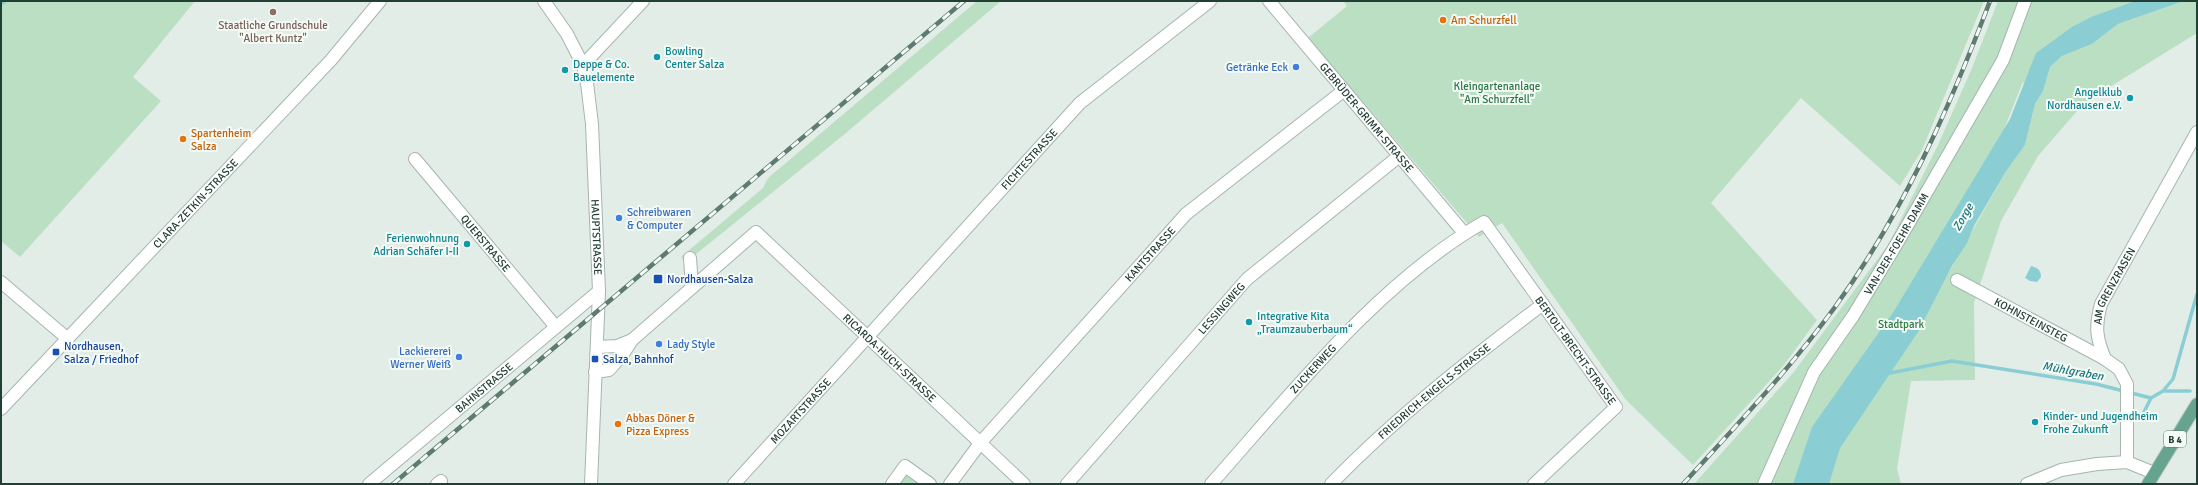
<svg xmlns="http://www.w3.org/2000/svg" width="2198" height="485" font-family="Signika,sans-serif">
<rect width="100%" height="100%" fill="#e3ede8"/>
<path fill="#bbdfc2" d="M 1,1 L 195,1 L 133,77 L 161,101 L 20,257 L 1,241 Z
M 977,1 L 1001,1 L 846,133 L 685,263 L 681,257 L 763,188 L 768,178 Z
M 1343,1 L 1984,1 L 1922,150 L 1900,186 L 1801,98 L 1711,203 L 1817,320 L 1784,365 L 1693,465 L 1626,400 L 1502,223 L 1479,237 L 1308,38 L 1347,6 Z
M 1998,1 L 2135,1 L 2093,16 L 2022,84 L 1943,283 L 2005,173 L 2025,145 L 2035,104 L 2043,91 L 2050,67 L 2062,56 L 2092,44 L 2118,24 L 2184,1 L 2197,1 L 2197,33 L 2084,103 L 2038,156 L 2001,221 L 1974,303 L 1975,380 L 1911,381 L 1897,469 L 1901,484 L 1694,484 L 1793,373 L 1888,245 L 1938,145 L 1972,68 Z
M 906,475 L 919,484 L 900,484 Z"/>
<path fill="#8aced4" d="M 2135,1 L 2184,1 L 2118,24 L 2092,44 L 2062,56 L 2050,67 L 2043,91 L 2035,104 L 2025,145 L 2005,173 L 1974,226 L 1967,243 L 1952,266 L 1918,332 L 1840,448 L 1829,484 L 1793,484 L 1812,427 L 1894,311 L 2010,119 L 2036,53 L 2072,27 L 2093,16 Z
M 2031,266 C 2038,268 2041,270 2041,277 L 2037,282 L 2030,281 L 2025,278 Z"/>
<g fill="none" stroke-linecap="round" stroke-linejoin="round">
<path stroke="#8aced4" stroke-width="3.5" d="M 1,4 L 5,1
M 1885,374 L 1952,361 L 2096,384 L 2151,398 L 2163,391 L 2173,379 L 2197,294
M 2163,391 L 2190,391
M 2141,418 L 2151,398"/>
<g stroke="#a5b5af" stroke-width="14">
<g id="minor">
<path id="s1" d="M 544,1 L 567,34 L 583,65 L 587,83 L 592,124 L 599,291 L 591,484"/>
<path id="s2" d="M 1269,1 L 1464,233"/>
<path d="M 583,65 L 643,1"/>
<path id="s3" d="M 415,159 L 556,327"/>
<path d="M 690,258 L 692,286"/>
<path id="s4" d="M 1957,280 L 2105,359 L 2119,369 L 2127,384 L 2127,462"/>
<path d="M 1,282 L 68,339"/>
<path d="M 597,347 L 617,346 L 632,340"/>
<path id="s5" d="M 2105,359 C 2096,337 2095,327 2101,304 L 2197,132"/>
<path id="s6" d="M 595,372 L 609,370 L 623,354 L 632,340 L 756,232 L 1024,484"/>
<path id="s7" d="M 1,409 L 331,60 L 380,1"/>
<path id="s8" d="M 369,484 L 599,291"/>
<path d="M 437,484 L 441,481"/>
<path id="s9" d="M 734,484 L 1080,103 L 1210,1"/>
<path d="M 892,484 L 905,466 L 930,484"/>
<path id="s10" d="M 950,484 L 981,442 L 1186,214 L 1343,91"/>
<path id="s11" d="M 1067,484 L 1247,279 L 1398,157"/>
<path id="s12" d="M 1211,484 C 1291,394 1379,282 1484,222 L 1616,407 L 1534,484"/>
<path id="s13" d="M 1331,484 C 1396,417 1469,360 1543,304"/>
<path id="s14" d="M 1764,484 L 1814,372 L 1853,316 L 1896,245 L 2003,60 L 2025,1"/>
<path d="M 2027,484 L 2061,470 L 2097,464 L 2127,462 L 2154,473"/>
</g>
</g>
<g stroke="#c1c9c6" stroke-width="14">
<path id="major" d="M 2148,484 L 2197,404"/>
</g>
<use href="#minor" stroke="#fff" stroke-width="12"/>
<use href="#major" stroke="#66a48f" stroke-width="12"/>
<g stroke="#5d7b70" stroke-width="4.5">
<path id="rail" d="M 393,484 L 964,1
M 1683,484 C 1735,427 1789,370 1835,307 C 1903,213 1949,109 1990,1"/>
</g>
<use href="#rail" stroke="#f4faf6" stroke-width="3" stroke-dasharray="9" stroke-linecap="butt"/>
</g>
<circle fill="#8d6e63" stroke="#f4faf6" stroke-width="1.5" cx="273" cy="12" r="4"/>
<g fill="#e8710a" stroke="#f4faf6" stroke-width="1.5">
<circle cx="1443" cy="20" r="4"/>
<circle cx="183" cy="139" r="4"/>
<circle cx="618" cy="424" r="4"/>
</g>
<g fill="#0f9aa8" stroke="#f4faf6" stroke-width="1.5">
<circle cx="657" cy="57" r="4"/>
<circle cx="565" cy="70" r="4"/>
<circle cx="2130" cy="98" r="4"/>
<circle cx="467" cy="244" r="4"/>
<circle cx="1249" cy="322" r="4"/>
<circle cx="2035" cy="422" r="4"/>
</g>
<g fill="#3f7fe0" stroke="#f4faf6" stroke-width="1.5">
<circle cx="1296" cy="67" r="4"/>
<circle cx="619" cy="218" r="4"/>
<circle cx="659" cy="344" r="4"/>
<circle cx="459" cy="357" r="4"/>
</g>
<g fill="#1a4fb4" stroke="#f4faf6" stroke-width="1.5">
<rect x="653" y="274" width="10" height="10" rx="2"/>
<rect x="52" y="348" width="8" height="8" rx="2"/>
<rect x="591" y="355" width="8" height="8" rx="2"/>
</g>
<g text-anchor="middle" stroke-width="4" stroke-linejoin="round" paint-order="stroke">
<rect fill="#f4faf6" stroke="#61776f" stroke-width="1" x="2164" y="431" width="22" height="16" rx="3"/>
<g font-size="10" font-weight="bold" fill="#223f35">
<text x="2175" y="443">B 4</text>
</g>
<g font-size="11" fill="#c56008" stroke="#f4faf6" text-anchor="start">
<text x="1451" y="24">Am Schurzfell</text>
<text x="191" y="137">Spartenheim<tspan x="191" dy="13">Salza</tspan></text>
<text x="626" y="422">Abbas Döner &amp;<tspan x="626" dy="13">Pizza Express</tspan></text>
</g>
<g font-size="11" fill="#785e54" stroke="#f4faf6">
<text x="273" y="29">Staatliche Grundschule<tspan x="273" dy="13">"Albert Kuntz"</tspan></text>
</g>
<g font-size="11" fill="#0d838f" stroke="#f4faf6" text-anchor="start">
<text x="665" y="55">Bowling<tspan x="665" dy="13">Center Salza</tspan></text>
<text x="573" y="68">Deppe &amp; Co.<tspan x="573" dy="13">Bauelemente</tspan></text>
<text x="2122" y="96" text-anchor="end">Angelklub<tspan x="2122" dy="13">Nordhausen e.V.</tspan></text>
<text x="459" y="242" text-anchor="end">Ferienwohnung<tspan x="459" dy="13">Adrian Schäfer I-II</tspan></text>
<text x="1257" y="320">Integrative Kita<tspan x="1257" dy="13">„Traumzauberbaum“</tspan></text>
<text x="2043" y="420">Kinder- und Jugendheim<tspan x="2043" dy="13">Frohe Zukunft</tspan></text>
</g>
<g font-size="11" fill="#366cbe" stroke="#f4faf6" text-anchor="end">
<text x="1288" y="71">Getränke Eck</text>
<text x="627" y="216" text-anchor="start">Schreibwaren<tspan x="627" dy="13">&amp; Computer</tspan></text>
<text x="667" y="348" text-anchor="start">Lady Style</text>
<text x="451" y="355">Lackiererei<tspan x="451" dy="13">Werner Weiß</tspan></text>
</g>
<g font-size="11" fill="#2b7842" stroke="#f4faf6">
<text x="1497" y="90">Kleingartenanlage<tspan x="1497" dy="13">"Am Schurzfell"</tspan></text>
<text x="1901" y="328">Stadtpark</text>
</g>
<g font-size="11" fill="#223f35" stroke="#f4faf6">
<text dy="4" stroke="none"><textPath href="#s2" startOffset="152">GEBRÜDER-GRIMM-STRASSE</textPath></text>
<text dy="4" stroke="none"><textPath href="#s9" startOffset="439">FICHTESTRASSE</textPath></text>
<text dy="4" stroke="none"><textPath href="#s7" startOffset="283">CLARA-ZETKIN-STRASSE</textPath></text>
<text dy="4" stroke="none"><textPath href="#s1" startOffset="248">HAUPTSTRASSE</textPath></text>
<text dy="4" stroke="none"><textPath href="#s3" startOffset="110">QUERSTRASSE</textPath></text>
<text dy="4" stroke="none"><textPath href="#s14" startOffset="275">VAN-DER-FOEHR-DAMM</textPath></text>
<text dy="4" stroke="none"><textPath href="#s10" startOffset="305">KANTSTRASSE</textPath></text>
<text dy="4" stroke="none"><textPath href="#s5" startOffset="78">AM GRENZRASEN</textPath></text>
<text dy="4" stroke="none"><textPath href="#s11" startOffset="234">LESSINGWEG</textPath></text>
<text dy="4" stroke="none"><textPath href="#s4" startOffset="84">KOHNSTEINSTEG</textPath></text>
<text dy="4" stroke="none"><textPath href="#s12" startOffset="538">BERTOLT-BRECHT-STRASSE</textPath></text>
<text dy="4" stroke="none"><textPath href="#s6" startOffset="400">RICARDA-HUCH-STRASSE</textPath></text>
<text dy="4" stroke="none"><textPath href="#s12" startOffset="154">ZUCKERWEG</textPath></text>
<text dy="4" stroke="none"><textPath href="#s8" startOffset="150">BAHNSTRASSE</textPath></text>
<text dy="4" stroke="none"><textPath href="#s13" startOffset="139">FRIEDRICH-ENGELS-STRASSE</textPath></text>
<text dy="4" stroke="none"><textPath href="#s9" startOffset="99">MOZARTSTRASSE</textPath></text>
</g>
<g font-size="11" fill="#164399" stroke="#f4faf6" text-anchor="start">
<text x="667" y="283">Nordhausen-Salza</text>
<text x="64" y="350">Nordhausen,<tspan x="64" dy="13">Salza / Friedhof</tspan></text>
<text x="603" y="363">Salza, Bahnhof</text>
</g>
<g font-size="12" font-style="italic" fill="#1a757e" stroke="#f4faf6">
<text transform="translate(1963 217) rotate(-60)" y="4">Zorge</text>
<text transform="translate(2073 371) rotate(10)" y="4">Mühlgraben</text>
</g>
</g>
<rect width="2198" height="485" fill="none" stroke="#223f35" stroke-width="4"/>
</svg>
